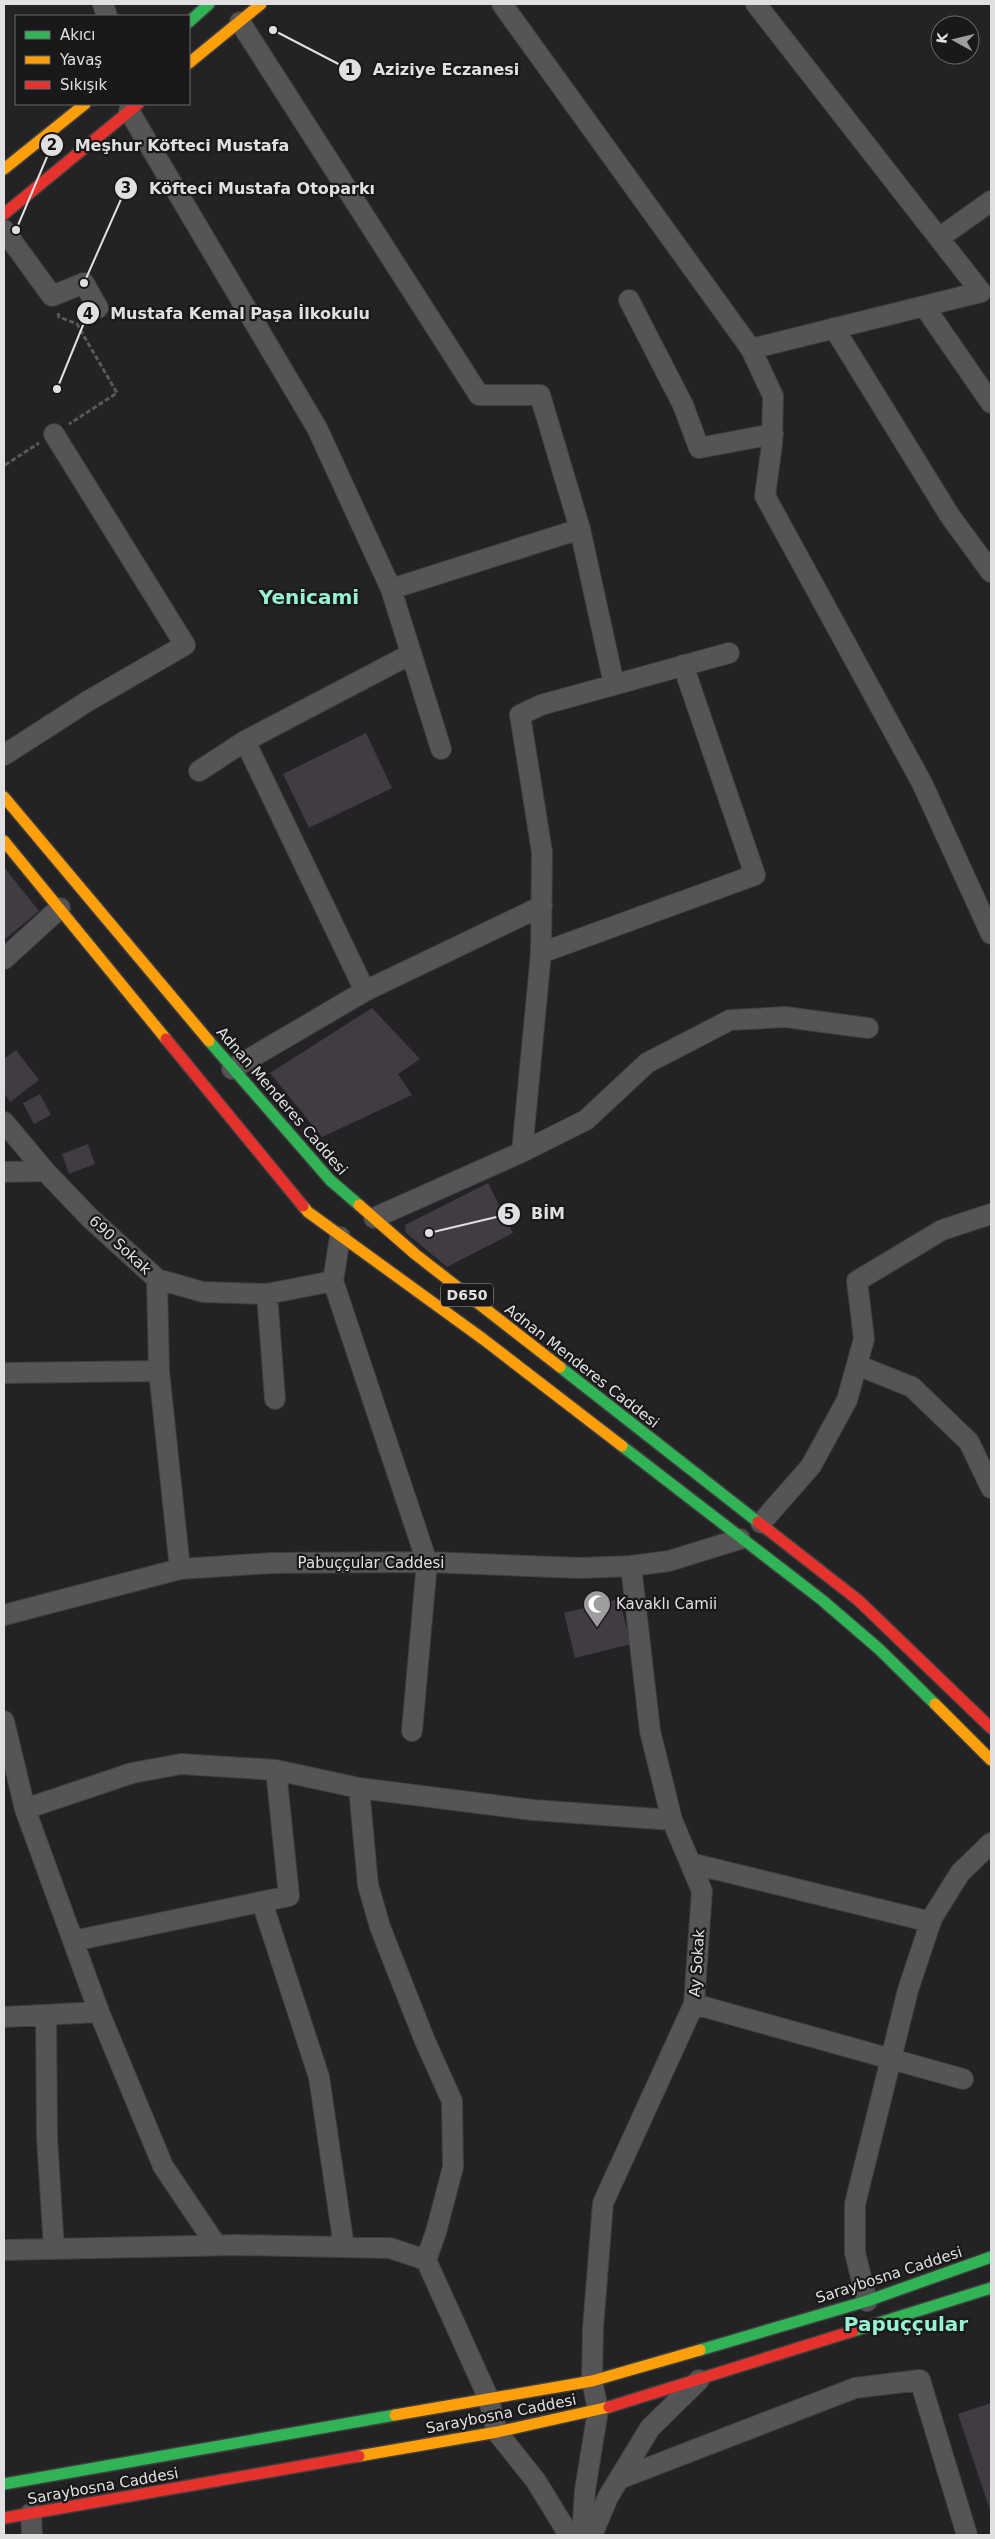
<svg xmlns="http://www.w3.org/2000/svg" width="995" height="2539" font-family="'DejaVu Sans',sans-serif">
<rect width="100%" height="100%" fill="#232224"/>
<path fill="#413c44" d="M 366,733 L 392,788 L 309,828 L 283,774 Z
M 4,867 L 39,911 L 4,940 Z
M 372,1008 L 420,1059 L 398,1074 L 412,1095 L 322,1137 L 270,1073 Z
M 16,1050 L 39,1080 L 10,1102 L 4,1093 L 4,1059 Z
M 40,1094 L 51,1115 L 34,1124 L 23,1103 Z
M 88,1144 L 95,1164 L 69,1174 L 62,1154 Z
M 488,1183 L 513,1233 L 447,1267 L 406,1233 L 405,1225 Z
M 619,1599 L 631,1644 L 575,1658 L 564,1613 Z
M 991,2403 L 991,2513 L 958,2414 Z"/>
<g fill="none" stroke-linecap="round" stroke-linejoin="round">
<g stroke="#3f3e3f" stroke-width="22">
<path id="street" d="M 103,4 L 107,16
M 502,4 L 751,349 L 981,292 L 756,4
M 240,22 L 479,395 L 540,395 L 580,529 L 614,684
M 129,111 L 317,428 L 391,589 L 441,749
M 4,230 L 52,296 L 84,283 L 98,308
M 939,238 L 991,201
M 629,300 L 683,405 L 699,448 L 773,434
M 924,306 L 991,403
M 834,328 L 950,516 L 991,572
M 751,349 L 773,396 L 772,444 L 765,496 L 922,783 L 991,934
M 391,589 L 580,529
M 245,741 L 365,991
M 4,755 L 88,701 L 185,645 L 54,434
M 199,771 L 245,741 L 411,654
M 541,953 L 755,875 L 683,665
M 4,959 L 60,908
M 232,1069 L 365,991 L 542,906
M 4,1122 L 45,1171 L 90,1218 L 157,1279 L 203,1292 L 267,1294 L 333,1281
M 522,1152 L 541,953 L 542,852 L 520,715 L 541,705 L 729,653
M 4,1172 L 45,1171
M 374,1218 L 522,1152 L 586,1120 L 647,1063 L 730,1020 L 785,1017 L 868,1028
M 340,1237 L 333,1281 L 427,1562 L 412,1731
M 157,1279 L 159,1371 L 180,1569
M 267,1294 L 275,1399
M 857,1365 L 912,1387 L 969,1442 L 991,1488
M 4,1373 L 159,1371
M 761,1523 L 811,1466 L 847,1400 L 864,1339 L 857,1281 L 942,1230 L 991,1214
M 4,1615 L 180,1569 L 272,1563 L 427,1562 L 580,1568 L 631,1566 L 669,1561 L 740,1539
M 4,1721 L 25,1809 L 99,2012 L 163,2166 L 216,2245
M 359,1788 L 368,1885 L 380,1927 L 425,2041 L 452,2101 L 453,2167 L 436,2232 L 426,2260
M 25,1809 L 132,1773 L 181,1764 L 276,1770 L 359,1788 L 533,1810 L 672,1820
M 690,1863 L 931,1922
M 262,1902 L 319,2077 L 344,2247
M 73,1941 L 289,1896 L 276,1770
M 694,2004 L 963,2079
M 46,2015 L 47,2137 L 54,2249
M 4,2017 L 99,2012
M 4,2250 L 236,2245 L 390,2248 L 426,2260 L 488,2397 L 497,2432 L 536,2481 L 569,2535
M 867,2301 L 855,2253 L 855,2204 L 908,1990 L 932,1918 L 960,1873 L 991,1843
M 619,2479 L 855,2388 L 920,2380 L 967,2535
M 31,2513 L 32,2535
M 582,2535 L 585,2490 L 598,2410 L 592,2381 L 593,2328 L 603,2203 L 694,2004 L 702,1891 L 672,1820 L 650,1731 L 631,1566
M 592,2535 L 608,2497 L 650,2428 L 699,2380"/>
</g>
<g stroke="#3f3e3f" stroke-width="14">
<path id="fast" d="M 189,22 L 209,4
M 209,1041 L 330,1180 L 359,1205
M 560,1367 L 758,1522
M 622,1446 L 822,1600 L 879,1649 L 935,1704
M 853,2331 L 991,2288
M 700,2350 L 867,2301 L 991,2257
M 4,2484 L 395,2415"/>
</g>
<g stroke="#3f3e3f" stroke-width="14">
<path id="slow" d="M 189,63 L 261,4
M 4,169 L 85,104
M 4,797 L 209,1041
M 4,841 L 166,1039
M 359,1205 L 415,1254 L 560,1367
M 303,1206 L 308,1212 L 483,1339 L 622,1446
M 935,1704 L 991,1760
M 395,2415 L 592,2381 L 700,2350
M 359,2456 L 497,2432 L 609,2407"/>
</g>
<g stroke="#3f3e3f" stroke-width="14">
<path id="jam" d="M 4,214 L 138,104
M 166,1039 L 303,1206
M 758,1522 L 858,1600 L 991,1728
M 609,2407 L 853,2331
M 4,2518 L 359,2456"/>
</g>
<path stroke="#59585a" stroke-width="3" stroke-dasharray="5 2.5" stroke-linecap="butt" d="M 58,313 L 59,317 L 77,324 L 117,393 L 69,424
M 5,465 L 39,443"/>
<use href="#street" stroke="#555456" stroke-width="20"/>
<use href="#fast" stroke="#30b455" stroke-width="11"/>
<use href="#slow" stroke="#ff9f0a" stroke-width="11"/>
<use href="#jam" stroke="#e5322d" stroke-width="11"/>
</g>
<defs>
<g id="mosque-pin" transform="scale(1.4375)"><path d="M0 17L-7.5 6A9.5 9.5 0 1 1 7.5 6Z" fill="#9e9d9f" stroke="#1a181b"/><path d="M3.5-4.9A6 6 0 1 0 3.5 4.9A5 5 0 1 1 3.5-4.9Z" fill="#fff"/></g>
</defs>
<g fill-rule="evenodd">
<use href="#mosque-pin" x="597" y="1604"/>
</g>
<g text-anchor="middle" stroke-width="4.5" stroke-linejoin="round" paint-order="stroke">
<rect fill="#1a181b" stroke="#a5a3a6" stroke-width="1" x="441" y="1283.5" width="52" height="23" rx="4"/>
<g font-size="14" font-weight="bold" fill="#e0dfe1">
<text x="467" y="1300">D650</text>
</g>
<g font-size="15" fill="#e0dfe1" stroke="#1a181b">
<text transform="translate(282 1101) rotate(49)" y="5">Adnan Menderes Caddesi</text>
<text transform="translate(120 1245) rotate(43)" y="5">690 Sokak</text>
<text transform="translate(582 1366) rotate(38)" y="5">Adnan Menderes Caddesi</text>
<text x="371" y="1568">Pabuççular Caddesi</text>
<text transform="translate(697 1963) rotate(-86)" y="5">Ay Sokak</text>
<text transform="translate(889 2275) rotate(-18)" y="5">Saraybosna Caddesi</text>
<text transform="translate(501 2414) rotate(-11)" y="5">Saraybosna Caddesi</text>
<text transform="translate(103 2486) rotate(-10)" y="5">Saraybosna Caddesi</text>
</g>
<g font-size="15" fill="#e0dfe1" stroke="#1a181b" text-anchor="start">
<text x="616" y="1609">Kavaklı Camii</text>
</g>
<g font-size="20" font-weight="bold" fill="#96f2d1" stroke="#1a181b">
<text x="309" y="604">Yenicami</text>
<text x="906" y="2331">Papuççular</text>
</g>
</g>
<path fill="none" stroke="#e0dfe1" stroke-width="2" d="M273 30L350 70M16 230L52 145M84 283L126 188M57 389L88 313M429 1233L509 1214"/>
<g fill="#e0dfe1" stroke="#1a181b" stroke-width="2">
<circle cx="273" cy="30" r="5"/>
<circle cx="16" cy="230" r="5"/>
<circle cx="84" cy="283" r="5"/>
<circle cx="57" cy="389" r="5"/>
<circle cx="429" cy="1233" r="5"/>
<circle cx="350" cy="70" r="12"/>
<circle cx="52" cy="145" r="12"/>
<circle cx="126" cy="188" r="12"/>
<circle cx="88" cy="313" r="12"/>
<circle cx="509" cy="1214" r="12"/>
</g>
<g font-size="15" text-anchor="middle" font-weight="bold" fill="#111">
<text x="350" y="75">1</text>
<text x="52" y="150">2</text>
<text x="126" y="193">3</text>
<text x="88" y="319">4</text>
<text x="509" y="1219">5</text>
</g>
<g font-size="16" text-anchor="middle" font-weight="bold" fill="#e0dfe1" stroke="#1a181b" stroke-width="4.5" stroke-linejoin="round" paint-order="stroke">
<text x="446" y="75">Aziziye Eczanesi</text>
<text x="182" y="151">Meşhur Köfteci Mustafa</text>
<text x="262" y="194">Köfteci Mustafa Otoparkı</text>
<text x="240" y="319">Mustafa Kemal Paşa İlkokulu</text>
<text x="548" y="1219">BİM</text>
</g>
<rect width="995" height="2539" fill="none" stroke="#e0dfe1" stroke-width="10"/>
<rect x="15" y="15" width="175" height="90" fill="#1a181b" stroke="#69686a"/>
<rect x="25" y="31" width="25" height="8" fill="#30b455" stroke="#69686a"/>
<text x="60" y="40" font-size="15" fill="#e0dfe1">Akıcı</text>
<rect x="25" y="56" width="25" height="8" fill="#ff9f0a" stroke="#69686a"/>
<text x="60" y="65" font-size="15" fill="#e0dfe1">Yavaş</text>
<rect x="25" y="81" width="25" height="8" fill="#e5322d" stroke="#69686a"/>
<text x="60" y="90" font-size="15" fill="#e0dfe1">Sıkışık</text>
<g transform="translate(955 40) rotate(278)"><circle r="24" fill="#1a181b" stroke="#69686a"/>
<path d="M0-4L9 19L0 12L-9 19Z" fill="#9e9d9f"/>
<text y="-8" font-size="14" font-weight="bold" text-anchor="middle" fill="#e0dfe1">K</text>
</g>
</svg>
